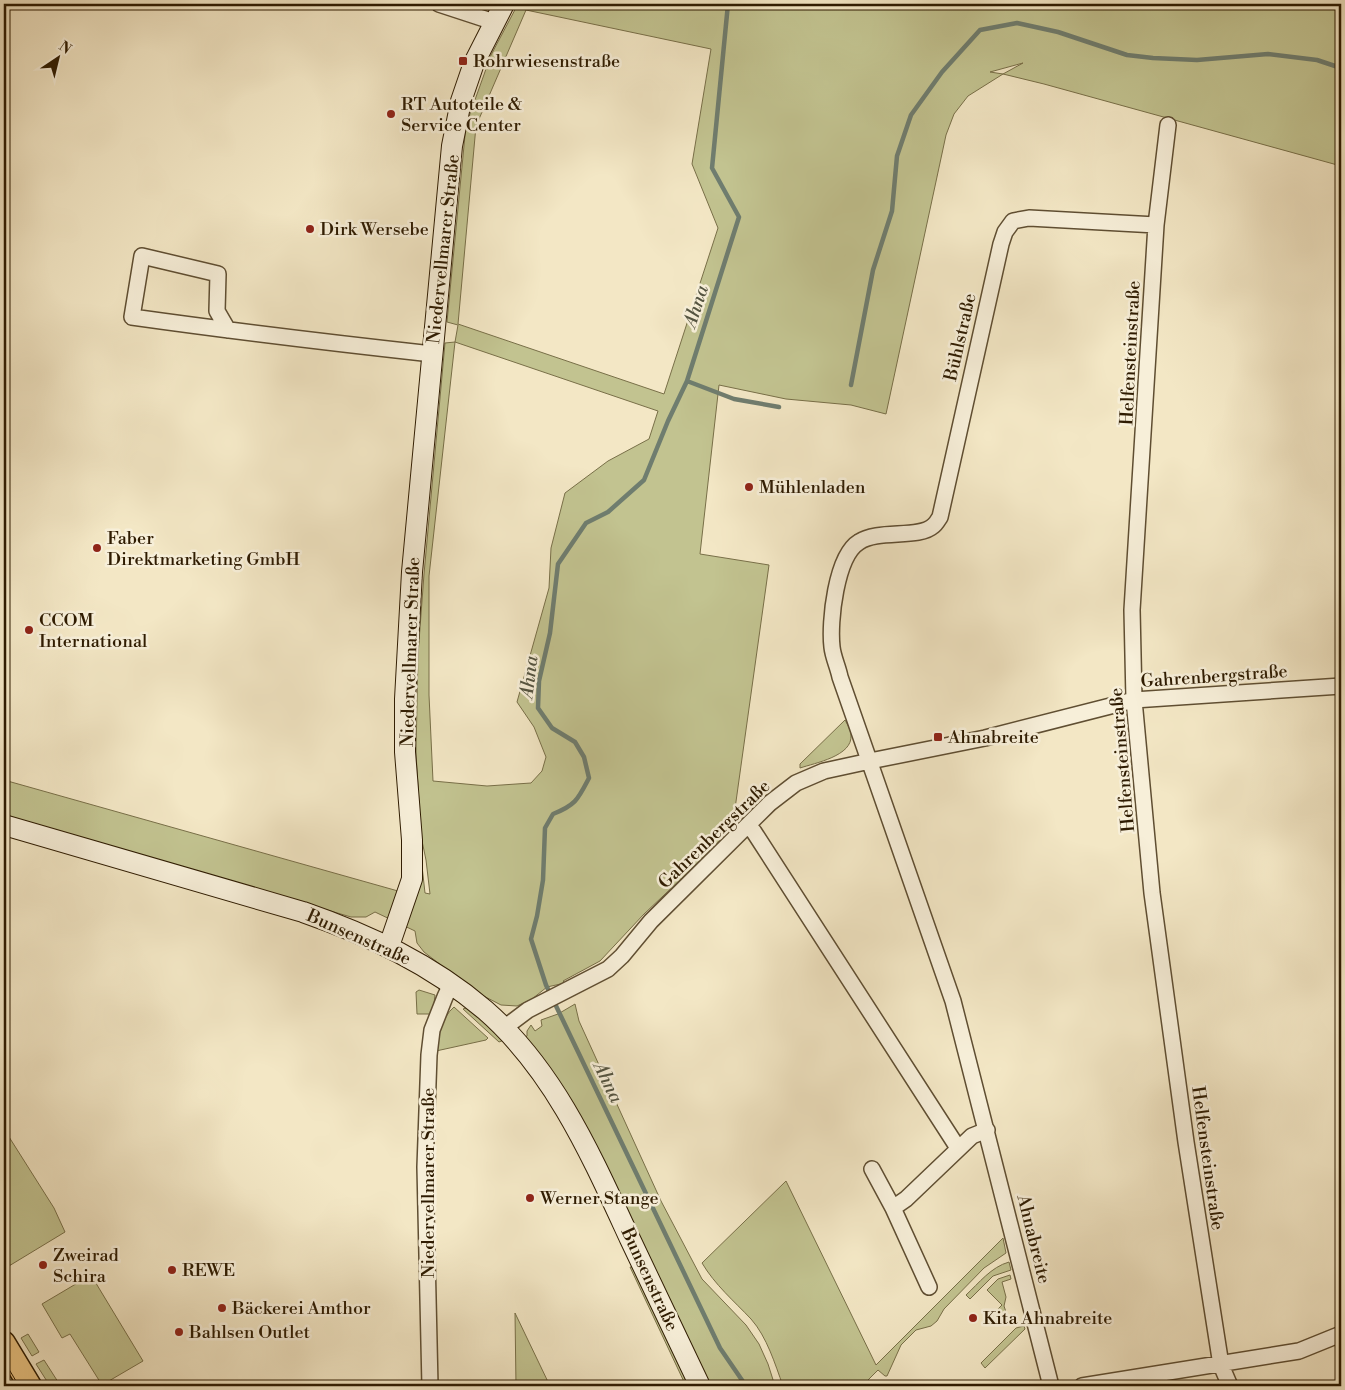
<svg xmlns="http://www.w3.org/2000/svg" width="1345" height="1390" font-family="'Libre Bodoni',serif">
<rect width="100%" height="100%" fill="#f3e7c5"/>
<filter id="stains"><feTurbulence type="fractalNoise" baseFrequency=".004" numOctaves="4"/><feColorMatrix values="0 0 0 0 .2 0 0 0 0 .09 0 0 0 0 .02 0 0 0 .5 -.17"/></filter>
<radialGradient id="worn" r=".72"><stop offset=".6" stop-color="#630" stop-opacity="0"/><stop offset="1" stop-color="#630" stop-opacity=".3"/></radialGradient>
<path fill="#c2c390" stroke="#786f48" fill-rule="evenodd" d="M 518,4 L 1341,4 L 1341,166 L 1044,84 L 1003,74 L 968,96 L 954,114 L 946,135 L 886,414 L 851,405 L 786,399 L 719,385 L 700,554 L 769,565 L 733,823 L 720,835 L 719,843 L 644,914 L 600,961 L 563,981 L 565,983 L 547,987 L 532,999 L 517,1006 L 501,1005 L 476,992 L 424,952 L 417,943 L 415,931 L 375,912 L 366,917 L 351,917 L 4,815 L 4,780 L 398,891 L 422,866 L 425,893 L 430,894 L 426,860 L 421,836 L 416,753 L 418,655 L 424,574 L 445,343 L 455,342 L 458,325 L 447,322 L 466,125 L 491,55 ZM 526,10 L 711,49 L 692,164 L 718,228 L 664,394 L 458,324 L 476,126 ZM 1023,63 L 1003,74 L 990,72 ZM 455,342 L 658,411 L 649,439 L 608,461 L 565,493 L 551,548 L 549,588 L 517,702 L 534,727 L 546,757 L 542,771 L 531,783 L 487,786 L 433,781 L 429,695 L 429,576 Z
M 845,720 C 847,724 851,730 851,735 C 853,756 815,763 800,768 L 800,764 Z
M 419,990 L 435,995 L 434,1004 L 430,1014 L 417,1014 L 416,992 Z
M 575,1004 L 579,1021 L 661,1201 L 702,1279 L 746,1325 L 759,1344 L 768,1364 L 775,1386 L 708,1386 L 524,1038 L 527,1036 L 527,1031 L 531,1025 L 535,1031 L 542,1026 L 541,1020 L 558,1014 Z
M 454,1007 L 488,1038 L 486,1040 L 436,1051 C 439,1036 441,1018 454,1007 Z
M 466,1008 L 474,1012 L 504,1040 L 499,1042 L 463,1009 Z
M 4,1129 L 54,1208 L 65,1232 L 4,1269 Z
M 786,1181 L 876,1365 L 1003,1238 L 1006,1253 L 984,1268 L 944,1309 L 937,1321 L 931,1326 L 916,1330 L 901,1345 L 887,1376 L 885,1376 L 878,1370 L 862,1386 L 783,1386 C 775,1364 767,1337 751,1319 C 734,1301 715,1285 702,1263 Z
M 1009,1262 L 1011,1270 L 993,1276 L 970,1299 L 966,1295 C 979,1283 991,1267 1009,1262 Z
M 630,1267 L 636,1267 L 692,1386 L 686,1386 Z
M 91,1275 L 143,1361 L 102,1385 L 70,1334 L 62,1338 L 42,1304 Z
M 1010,1275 L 1011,1279 L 1002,1282 L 1006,1297 L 1004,1306 L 1009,1321 L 998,1309 L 1002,1305 L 987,1290 L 998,1279 Z
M 515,1313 L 550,1386 L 516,1386 Z
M 1024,1326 L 1025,1329 L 985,1368 L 981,1363 L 1016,1328 Z
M 28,1334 L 39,1352 L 32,1356 L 21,1338 Z
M 4,1358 L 21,1386 L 6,1386 L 4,1383 Z
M 44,1360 L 60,1385 L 50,1386 L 36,1364 Z"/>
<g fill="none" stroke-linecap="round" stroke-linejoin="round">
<path stroke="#6f7d6f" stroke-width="4.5" d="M 728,4 L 712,168 L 739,217 L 687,381 L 668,421 L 644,480 L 608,512 L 586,523 L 558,564 L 550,633 L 539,681 L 538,708 L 552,728 L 575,742 L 584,757 L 589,778 C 578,799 576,805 553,814 L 545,828 L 543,880 L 537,916 L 531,939 L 546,985 L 720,1348 L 746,1386
M 687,381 L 734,399 L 779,407
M 851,385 L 873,270 L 892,211 L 897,156 L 911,115 L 942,72 L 980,30 L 1017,23 L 1058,32 L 1127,55 L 1153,58 L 1197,60 L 1268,54 L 1317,60 L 1341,68"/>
<g stroke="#5f4e32" stroke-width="18">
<path id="street" d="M 439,4 L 494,22
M 1168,125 L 1156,225 L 1132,610 L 1134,700 L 1152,893 L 1186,1142 L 1221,1365 L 1230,1386
M 228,330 L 217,311 L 218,274 L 142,256 L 132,317 C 232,331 332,343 432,354
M 748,825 L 754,832 L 958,1148
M 504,1028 L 528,1010 L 608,969 L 622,956 L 651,921 L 770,803 L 796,783 L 824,771 L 870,761 L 985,738 L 1134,700 L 1341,686
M 872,1169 L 893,1208 L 929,1287
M 893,1208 L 906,1199 L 972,1136 L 987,1130
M 430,1386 L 425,1167 L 429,1055 L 432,1030 L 445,997 L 451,984
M 1051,1386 L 953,1001 L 840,677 C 838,667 833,657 832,647 C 829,622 836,556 859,542 C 878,529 919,539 933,526 C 936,524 938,520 940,517 L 1001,244 L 1005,232 L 1013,221 L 1029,218 L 1156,225
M 1082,1386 L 1299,1351 L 1341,1334"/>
</g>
<g stroke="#2e1b01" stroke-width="22">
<path id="secondary" d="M 4,825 L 303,912 C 369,935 431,964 485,1010 C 555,1071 592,1157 630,1239 C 653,1288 677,1337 700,1386
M 389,946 L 412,879 L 412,840 L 405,752 L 405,699 L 412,572 L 452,146 L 461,101 L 474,63 L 504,4"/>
</g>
<g stroke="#2e1b01" stroke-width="25">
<path id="primary" d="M 4,1343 L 30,1386"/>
</g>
<use href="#street" stroke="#f7efd9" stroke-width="15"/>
<use href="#secondary" stroke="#f7efd9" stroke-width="20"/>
<use href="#primary" stroke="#eac482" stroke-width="22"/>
<path stroke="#2e1b01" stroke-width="1" d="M 4,1361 L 19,1386
M 4,1377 L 9,1386"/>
</g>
<g fill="#8f2418" stroke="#f7efd9" stroke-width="2">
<rect x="458" y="56" width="10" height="10" rx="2.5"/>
<circle cx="391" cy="114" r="5"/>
<circle cx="310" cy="229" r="5"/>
<circle cx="749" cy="487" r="5"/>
<circle cx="97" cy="548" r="5"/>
<circle cx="29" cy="630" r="5"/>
<rect x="933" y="732" width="10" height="10" rx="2.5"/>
<circle cx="530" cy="1198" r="5"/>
<circle cx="43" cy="1265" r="5"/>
<circle cx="172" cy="1270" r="5"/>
<circle cx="222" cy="1308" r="5"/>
<circle cx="973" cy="1318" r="5"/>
<circle cx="179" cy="1332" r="5"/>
</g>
<g text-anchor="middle" stroke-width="5" stroke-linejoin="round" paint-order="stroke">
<g font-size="18" fill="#2e1b01" stroke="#f7efd9" text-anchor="start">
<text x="473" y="67">Rohrwiesenstraße</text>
<text x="401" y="110">RT Autoteile &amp;<tspan x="401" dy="21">Service Center</tspan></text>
<text x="320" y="235">Dirk Wersebe</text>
<text x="759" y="493">Mühlenladen</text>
<text x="107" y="544">Faber<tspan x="107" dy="21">Direktmarketing GmbH</tspan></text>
<text x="39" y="626">CCOM<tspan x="39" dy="21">International</tspan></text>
<text x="948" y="743">Ahnabreite</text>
<text x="540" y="1204">Werner Stange</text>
<text x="53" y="1261">Zweirad<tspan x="53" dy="21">Schira</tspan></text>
<text x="182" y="1276">REWE</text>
<text x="232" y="1314">Bäckerei Amthor</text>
<text x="983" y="1324">Kita Ahnabreite</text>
<text x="189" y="1338">Bahlsen Outlet</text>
</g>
<g font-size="18" fill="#2e1b01" stroke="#f7efd9">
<text transform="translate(443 249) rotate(-84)" y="6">Niedervellmarer Straße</text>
<text transform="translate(960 337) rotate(-77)" y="6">Bühlstraße</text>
<text transform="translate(1130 353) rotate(-87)" y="6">Helfensteinstraße</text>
<text transform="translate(410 652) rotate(-88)" y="6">Niedervellmarer Straße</text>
<text transform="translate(1214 676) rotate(-4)" y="6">Gahrenbergstraße</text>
<text transform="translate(1122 760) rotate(-95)" y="6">Helfensteinstraße</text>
<text transform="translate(714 834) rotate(-44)" y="6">Gahrenbergstraße</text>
<text transform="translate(359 937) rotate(24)" y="6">Bunsenstraße</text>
<text transform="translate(1208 1158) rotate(82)" y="6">Helfensteinstraße</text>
<text transform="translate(428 1183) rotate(-90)" y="6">Niedervellmarer Straße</text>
<text transform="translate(1034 1239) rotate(76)" y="6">Ahnabreite</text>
<text transform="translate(650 1279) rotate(65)" y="6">Bunsenstraße</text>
</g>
<g font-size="19" font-style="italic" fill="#545441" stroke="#f7efd9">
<text transform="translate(695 306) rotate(-72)" y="7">Ahna</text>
<text transform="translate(528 677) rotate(-83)" y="7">Ahna</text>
<text transform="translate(609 1082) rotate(64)" y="7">Ahna</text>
</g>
</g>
<rect width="1345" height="1390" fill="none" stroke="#f3e7c5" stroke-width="20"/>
<rect x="5" y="5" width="1335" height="1380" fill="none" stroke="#2e1b01" stroke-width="2.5"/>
<rect x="10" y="10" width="1325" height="1370" fill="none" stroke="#2e1b01"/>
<g transform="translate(58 58) rotate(35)" stroke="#f7efd9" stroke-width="4" paint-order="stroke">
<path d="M0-4L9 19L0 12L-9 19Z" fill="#2e1b01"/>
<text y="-8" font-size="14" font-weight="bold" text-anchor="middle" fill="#2e1b01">N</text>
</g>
<rect width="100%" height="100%" filter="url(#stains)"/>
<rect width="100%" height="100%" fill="url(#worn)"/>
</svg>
